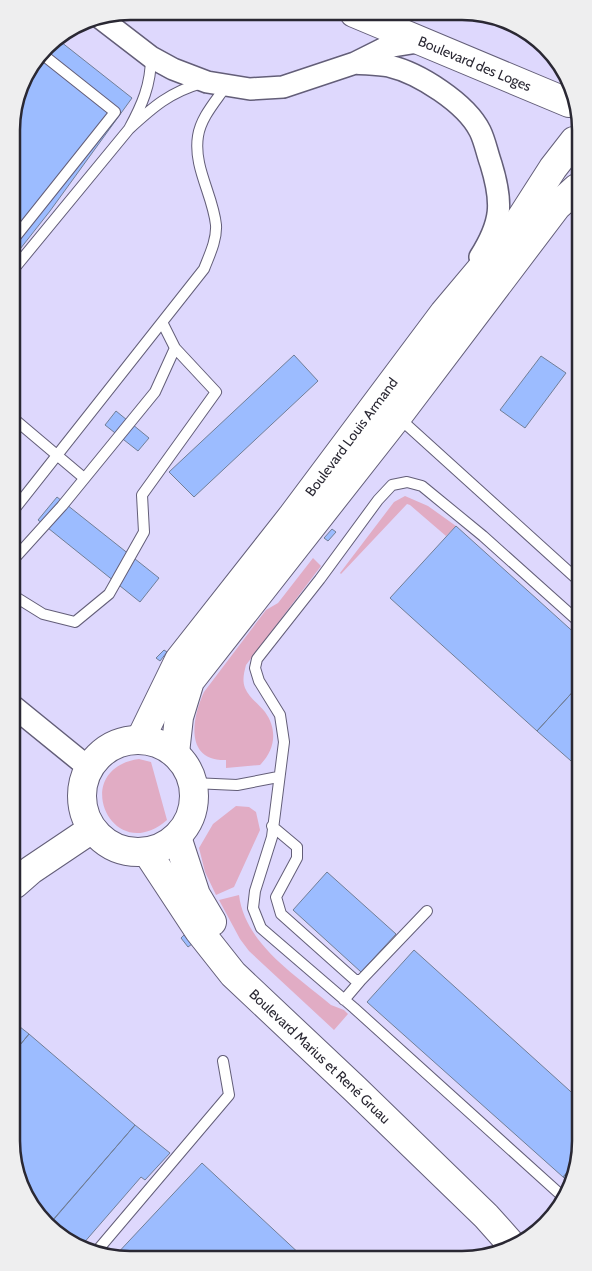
<svg xmlns="http://www.w3.org/2000/svg" width="592" height="1271" font-family="Cabin,sans-serif">
<rect width="100%" height="100%" fill="#e6e2fa"/>
<path fill="#ded8fd" d="M 130,11 L 485,13 L 540,41 L 577,99 L 580,1149 L 551,1219 L 493,1256 L 107,1258 L 52,1230 L 15,1172 L 12,115 L 24,77 L 52,41 L 85,20 Z"/>
<path fill="#e1acc4" d="M 405,496 L 428,506 L 456,526 L 446,536 L 410,505 L 407,504 L 341,574 L 340,573 L 394,502 Z
M 313,558 L 321,566 L 246,665 C 244,673 242,680 245,688 C 249,698 259,704 265,712 C 278,730 275,750 260,765 L 226,768 L 226,760 C 184,761 192,718 204,692 L 266,610 L 278,603 Z
M 139,759 L 151,762 L 167,820 C 112,868 68,769 139,759 Z
M 236,806 L 249,807 L 256,812 L 260,830 L 234,887 L 216,895 L 205,872 L 199,848 L 213,824 Z
M 239,895 C 245,944 296,975 331,1005 L 344,1010 L 348,1014 L 334,1030 L 249,951 L 240,939 L 219,900 Z"/>
<path fill="#9cbcff" stroke="#717e97" d="M 56,38 L 132,98 L 50,211 L 13,258 L 12,115 L 24,77 L 52,41 Z
M 294,355 L 318,381 L 194,497 L 169,472 Z
M 541,356 L 566,373 L 525,428 L 500,410 Z
M 116,411 L 149,438 L 138,451 L 105,425 Z
M 57,497 L 159,578 L 140,602 L 38,520 Z
M 456,526 L 579,637 L 579,685 L 537,731 L 390,598 Z
M 332,529 L 336,532 L 328,541 L 324,538 Z
M 164,650 L 167,652 L 160,661 L 156,658 Z
M 579,685 L 579,768 L 537,731 Z
M 327,872 L 396,934 L 361,972 L 293,910 Z
M 184,935 L 192,944 L 188,947 L 181,938 Z
M 414,950 L 580,1100 L 580,1149 L 573,1166 L 563,1177 L 367,1002 Z
M 15,1023 L 29,1034 L 15,1051 Z
M 29,1034 L 135,1125 L 49,1225 L 15,1172 L 15,1051 Z
M 135,1125 L 170,1153 L 145,1180 L 141,1177 L 82,1245 L 71,1240 L 51,1222 Z
M 202,1163 L 303,1257 L 114,1257 Z
M 573,1166 L 567,1181 L 563,1177 Z"/>
<g fill="none" stroke-linecap="round" stroke-linejoin="round">
<g stroke="#635e78" stroke-width="12">
<path id="lane" d="M 151,57 C 151,85 142,105 129,129 C 153,107 170,92 202,83
M 13,240 L 115,112 L 42,54
M 13,270 L 129,129
M 398,417 L 578,580
M 13,418 L 84,478
M 13,511 L 204,269 C 209,256 217,240 216,225 C 213,195 193,167 198,136 C 201,117 216,101 226,86
M 14,559 L 62,506 L 155,392 L 175,348 L 163,324
M 14,596 L 43,614 L 75,622 L 109,594 L 144,532 L 142,495 L 216,392 L 175,348
M 193,783 L 237,785 L 278,777
M 272,826 L 297,847 L 297,858 L 276,897 L 281,914 L 355,980 L 361,980 L 427,911
M 344,1000 L 361,980
M 561,1195 L 354,1008 L 261,928 L 253,908 L 255,891 L 272,837 L 284,742 L 280,715 L 259,681 L 255,668 L 257,659 L 320,579 L 378,500 L 392,485 L 407,482 L 422,486 L 483,536 L 579,622
M 96,1252 L 229,1095 L 223,1061"/>
</g>
<g stroke="#635e78" stroke-width="24">
<path id="street" d="M 99,17 L 151,57 L 173,69 L 207,82 L 250,89 L 283,87 L 355,63 L 387,47 L 424,41
M 355,63 C 366,64 378,64 389,66 C 419,73 466,103 480,131 C 485,141 487,153 491,164 C 503,203 502,222 480,257
M 14,707 L 89,768"/>
</g>
<g stroke="#635e78" stroke-width="30">
<g id="secondary">
<path id="s1" d="M 354,13 L 569,103"/>
<circle cx="138" cy="796" r="56"/>
<path id="s2" d="M 140,740 L 179,660 L 293,515 L 444,313 L 512,232 L 553,168 L 574,141"/>
<path d="M 175,753 L 179,717 L 190,681 L 398,416 L 557,206 L 577,188"/>
<path d="M 177,837 L 196,895 L 212,922"/>
<path id="s3" d="M 147,852 L 199,931 L 233,974 L 355,1089 L 486,1216 L 511,1244"/>
<path d="M 15,884 L 31,870 L 92,829"/>
</g>
</g>
<use href="#lane" stroke="#fff" stroke-width="10"/>
<use href="#street" stroke="#fff" stroke-width="21"/>
<use href="#secondary" stroke="#fff" stroke-width="28"/>
</g>
<g text-anchor="middle" stroke-width="4" stroke-linejoin="round" paint-order="stroke">
<g font-size="14" fill="#2a2833" stroke="#fff">
<text dy="5" stroke="none"><textPath href="#s1" startOffset="131">Boulevard des Loges</textPath></text>
<text dy="5" stroke="none"><textPath href="#s2" startOffset="371">Boulevard Louis Armand</textPath></text>
<text dy="5" stroke="none"><textPath href="#s3" startOffset="269">Boulevard Marius et René Gruau</textPath></text>
</g>
</g>
<path d="M0 0H592V1271H0ZM130 20H462A110 110 0 0 1 572 130V1141A110 110 0 0 1 462 1251H130A110 110 0 0 1 20 1141V130A110 110 0 0 1 130 20Z" fill="#eeeeef" fill-rule="evenodd"/>
<path fill="none" stroke="#2a2833" stroke-width="2.5" d="M130 20H462A110 110 0 0 1 572 130V1141A110 110 0 0 1 462 1251H130A110 110 0 0 1 20 1141V130A110 110 0 0 1 130 20Z"/>
</svg>
